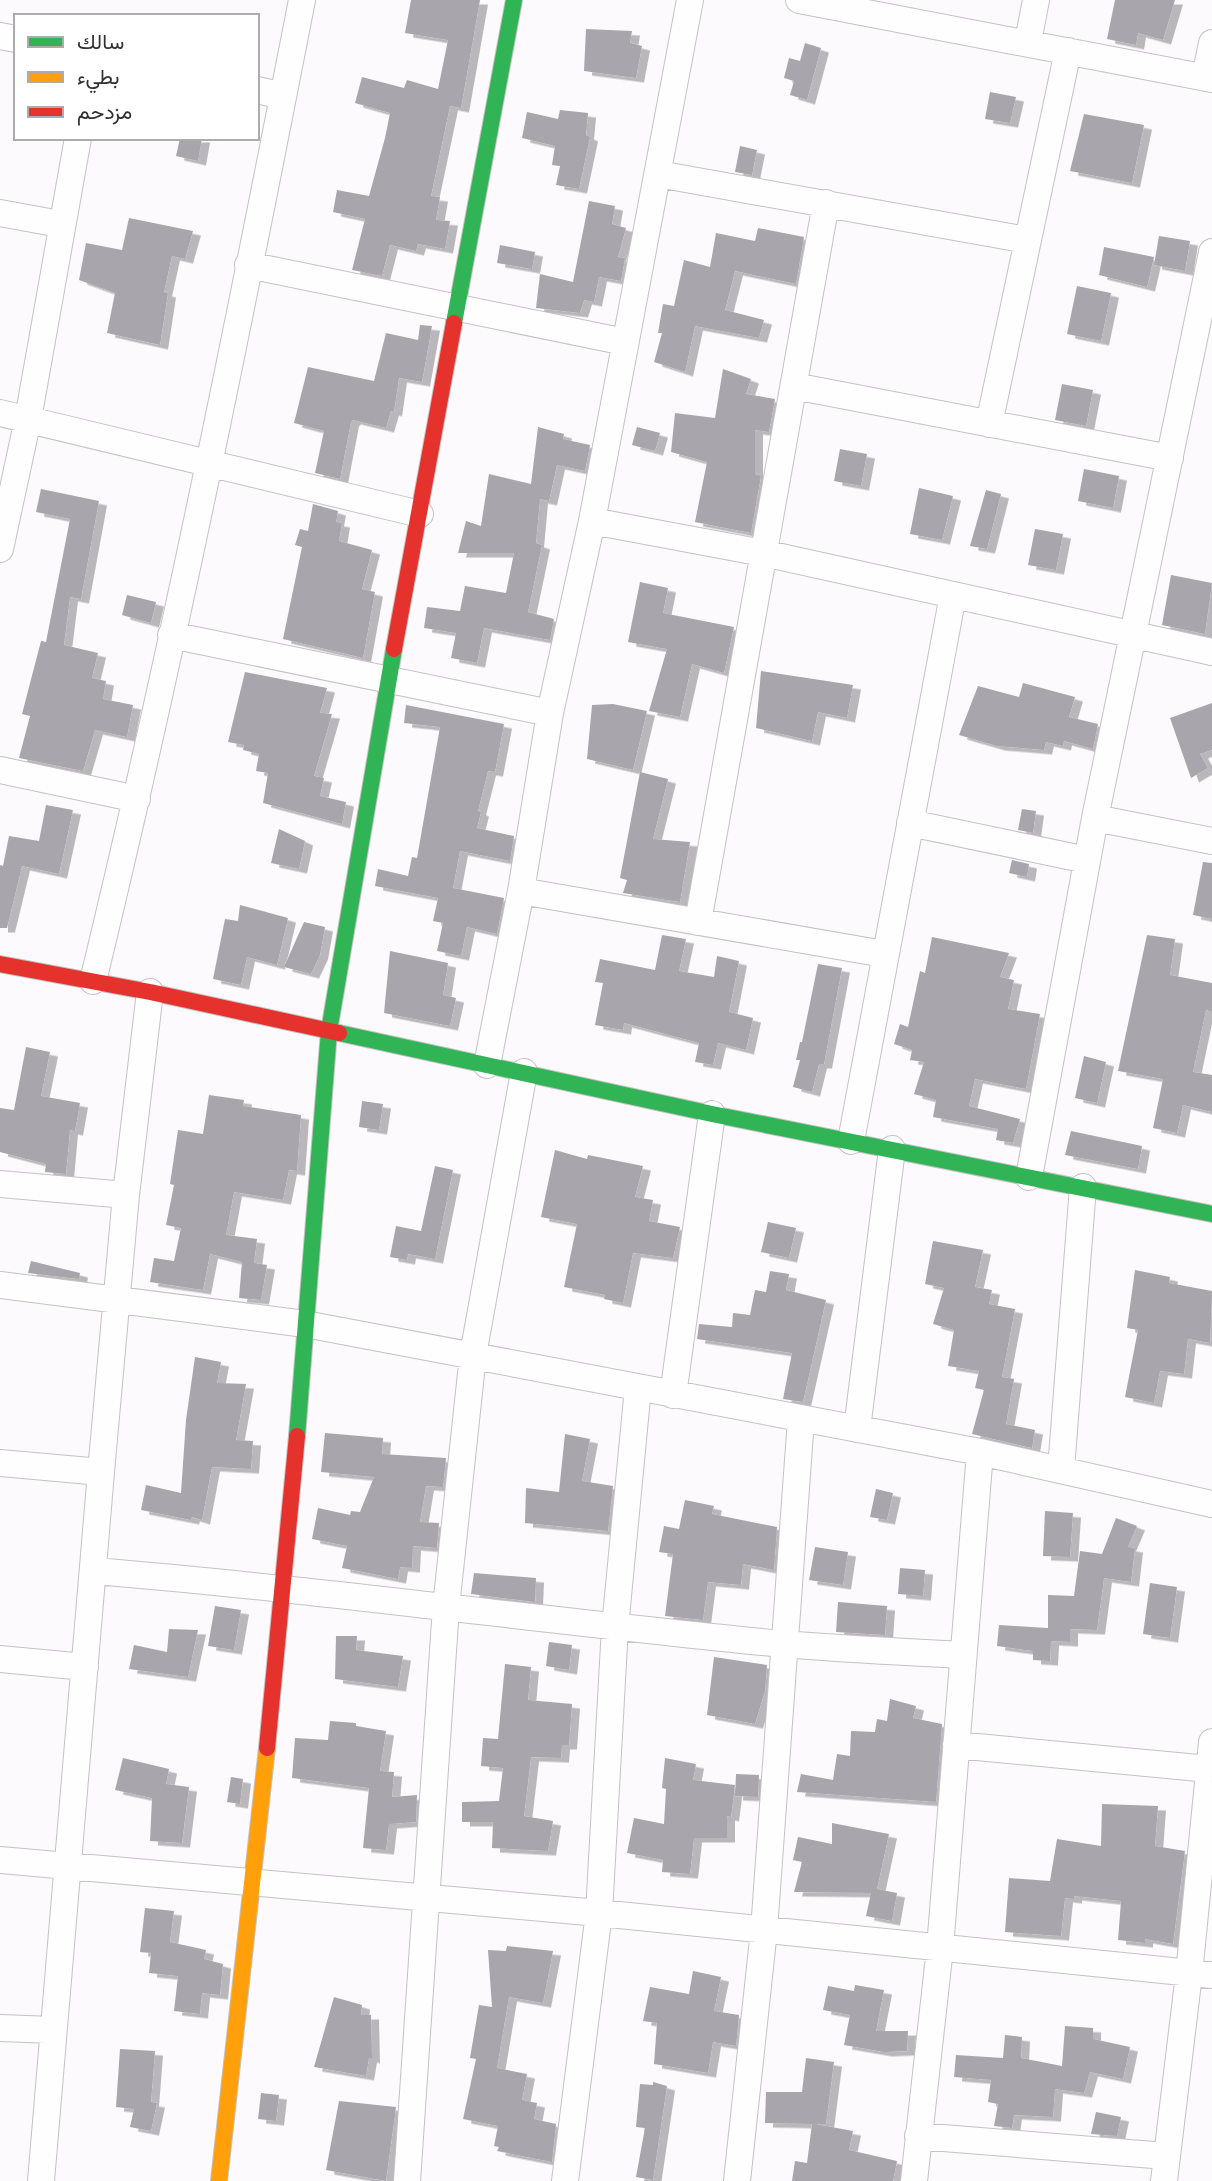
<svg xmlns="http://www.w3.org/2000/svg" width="1212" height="2181" font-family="'Space Grotesk',Vazirmatn,sans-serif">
<defs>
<filter id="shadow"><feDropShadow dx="8" dy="4.5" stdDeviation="0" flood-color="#0004"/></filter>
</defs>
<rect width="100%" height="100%" fill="#fcfafc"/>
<path fill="#a9a5ad" filter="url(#shadow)" d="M 411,0 L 480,0 L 461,108 L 450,106 L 431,196 L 440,197 L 436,220 L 450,221 L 445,249 L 418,244 L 416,251 L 390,245 L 382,276 L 352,270 L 365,219 L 333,212 L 337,190 L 369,196 L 385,138 L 390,113 L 355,103 L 362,77 L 404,88 L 407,80 L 438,89 L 448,40 L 405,33 Z
M 1115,0 L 1175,0 L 1163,40 L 1138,33 L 1136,45 L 1107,39 Z
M 586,29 L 632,31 L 630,43 L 642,46 L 636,78 L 584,71 Z
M 805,43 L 821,48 L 807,100 L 790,95 L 794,81 L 784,78 L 789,58 L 800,61 Z
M 990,92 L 1016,97 L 1010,123 L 985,119 Z
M 560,110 L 588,113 L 586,135 L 590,137 L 579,189 L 556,185 L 560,166 L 552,165 L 555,146 L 522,138 L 527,112 L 558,119 Z
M 1084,114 L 1144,125 L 1132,183 L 1070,171 Z
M 180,138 L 202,138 L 198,161 L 176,156 Z
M 740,146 L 757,150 L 752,175 L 735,172 Z
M 589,201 L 615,206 L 612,224 L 626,228 L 618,257 L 625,258 L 621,281 L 599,277 L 594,302 L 584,300 L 580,313 L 536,308 L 540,274 L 573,282 Z
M 129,218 L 193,231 L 185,259 L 172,256 L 164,292 L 168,293 L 160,345 L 107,333 L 115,293 L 79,280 L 86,243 L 122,250 Z
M 758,228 L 804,237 L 796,284 L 735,271 L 725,310 L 764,320 L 759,338 L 695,326 L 685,372 L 654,362 L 662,333 L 658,333 L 663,304 L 674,306 L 684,260 L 710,267 L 716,233 L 755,241 Z
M 1159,236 L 1190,241 L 1185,271 L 1154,265 Z
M 500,245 L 535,252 L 532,269 L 497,263 Z
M 1104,247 L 1154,257 L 1147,287 L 1099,275 Z
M 1077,286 L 1111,293 L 1101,341 L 1067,334 Z
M 420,325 L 432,326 L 422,382 L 399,378 L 394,412 L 391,411 L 386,428 L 353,420 L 351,422 L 340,479 L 315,473 L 324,431 L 294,423 L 308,367 L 374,381 L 386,333 L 418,340 Z
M 723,369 L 751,379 L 746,394 L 775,399 L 769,432 L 755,430 L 755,474 L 761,476 L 751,533 L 695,522 L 707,462 L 671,452 L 675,413 L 715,418 Z
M 1062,384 L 1093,390 L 1086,426 L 1055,420 Z
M 538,427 L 564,434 L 563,439 L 590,445 L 585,471 L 557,465 L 549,501 L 540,499 L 536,543 L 542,545 L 528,612 L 554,619 L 550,640 L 484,628 L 477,663 L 451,658 L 456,633 L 424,628 L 427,607 L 460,611 L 465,586 L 506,593 L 514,553 L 458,553 L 466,521 L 481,526 L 489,474 L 531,484 Z
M 637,427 L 660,433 L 655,451 L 632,445 Z
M 840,449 L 867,454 L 861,486 L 834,481 Z
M 1084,469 L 1119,476 L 1113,508 L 1078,501 Z
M 919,488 L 953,496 L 942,540 L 910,534 Z
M 41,489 L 99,501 L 81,599 L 70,597 L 64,645 L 98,653 L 92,678 L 106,681 L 103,699 L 133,705 L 127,737 L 95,730 L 83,771 L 19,758 L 30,716 L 22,714 L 41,641 L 46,642 L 70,519 L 36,512 Z
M 986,490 L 1001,494 L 987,549 L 970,546 Z
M 313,504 L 338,511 L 336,522 L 342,523 L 339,541 L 372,550 L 362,589 L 375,592 L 363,658 L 283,639 L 302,547 L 295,545 L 300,529 L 308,531 Z
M 1035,529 L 1063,534 L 1056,570 L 1028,565 Z
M 1171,575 L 1212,583 L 1205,634 L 1162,625 Z
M 640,582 L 668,588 L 663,613 L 734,627 L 724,673 L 692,664 L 680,717 L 649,711 L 667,649 L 628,642 Z
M 127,595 L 156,602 L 151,623 L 122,615 Z
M 761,671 L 853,685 L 847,718 L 818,712 L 812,741 L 756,728 Z
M 245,672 L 327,688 L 320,713 L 332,714 L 314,776 L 324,778 L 320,796 L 346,802 L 342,824 L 263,803 L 268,773 L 256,771 L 259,754 L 243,750 L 244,745 L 228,742 Z
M 1023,683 L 1075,697 L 1069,717 L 1098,724 L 1093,749 L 1064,741 L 1063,746 L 1046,742 L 1044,750 L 997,746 L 959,735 L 978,686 L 1019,697 Z
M 1212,703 L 1212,750 L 1200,754 L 1208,768 L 1191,778 L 1170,718 Z
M 613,704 L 647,711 L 633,770 L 587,759 L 592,705 Z
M 406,705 L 504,724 L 495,772 L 488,771 L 478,811 L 481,812 L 477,828 L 514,836 L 510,861 L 460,851 L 453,888 L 504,898 L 497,934 L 467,927 L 461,956 L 437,951 L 443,923 L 433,921 L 438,898 L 375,886 L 378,869 L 408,876 L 412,857 L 417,858 L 440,727 L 404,723 Z
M 640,772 L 668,779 L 653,839 L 690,842 L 680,902 L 623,893 L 627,880 L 620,878 Z
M 46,805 L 73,810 L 59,874 L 22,866 L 7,928 L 0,928 L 0,865 L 3,866 L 9,836 L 39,841 Z
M 1022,809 L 1036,811 L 1033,833 L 1018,830 Z
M 279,829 L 305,841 L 299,869 L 271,863 Z
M 1012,860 L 1029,864 L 1027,877 L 1009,873 Z
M 1203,862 L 1212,863 L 1212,919 L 1193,915 Z
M 240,905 L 288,918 L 277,965 L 247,957 L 241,985 L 213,979 L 225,919 L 238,921 Z
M 304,922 L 325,927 L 320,955 L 311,974 L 284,967 Z
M 662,935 L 686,939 L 679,971 L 714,977 L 717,956 L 739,961 L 729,1012 L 753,1018 L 746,1050 L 718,1043 L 713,1065 L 695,1062 L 699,1043 L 624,1023 L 623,1030 L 595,1025 L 603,983 L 595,982 L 600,959 L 655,970 Z
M 1147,935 L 1175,939 L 1170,975 L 1212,983 L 1212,1012 L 1206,1010 L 1193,1072 L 1212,1075 L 1212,1112 L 1183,1105 L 1177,1133 L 1153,1128 L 1163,1079 L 1118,1071 Z
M 932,937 L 1009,953 L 1000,977 L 1014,980 L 1008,1009 L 1040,1014 L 1026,1089 L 975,1079 L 969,1106 L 1020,1119 L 1013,1143 L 996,1140 L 998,1129 L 933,1117 L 936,1100 L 914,1094 L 924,1062 L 910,1060 L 912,1050 L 894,1044 L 900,1024 L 908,1027 L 920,971 L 925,973 Z
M 390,951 L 448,963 L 443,995 L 456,998 L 450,1026 L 384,1013 Z
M 818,964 L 842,968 L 824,1064 L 819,1064 L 812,1092 L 793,1087 L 800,1060 L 796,1060 L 800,1042 L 802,1042 Z
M 26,1047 L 50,1052 L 41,1096 L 80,1103 L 75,1131 L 70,1130 L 66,1174 L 45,1172 L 46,1164 L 0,1152 L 0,1108 L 14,1110 Z
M 1084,1056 L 1106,1062 L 1097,1103 L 1075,1098 Z
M 209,1095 L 244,1100 L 243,1106 L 301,1115 L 297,1171 L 289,1170 L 283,1200 L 234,1192 L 226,1235 L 257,1239 L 254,1263 L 267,1265 L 261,1300 L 239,1298 L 242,1262 L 210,1254 L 203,1290 L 150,1282 L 154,1258 L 174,1261 L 181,1228 L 166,1225 L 174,1185 L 170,1184 L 178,1130 L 203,1134 Z
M 362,1101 L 383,1104 L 379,1130 L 359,1127 Z
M 1071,1131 L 1142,1146 L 1138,1169 L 1065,1155 Z
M 555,1150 L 587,1159 L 588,1155 L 643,1166 L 635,1197 L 653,1200 L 649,1221 L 680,1227 L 673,1258 L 633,1253 L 623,1303 L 604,1299 L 605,1295 L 564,1287 L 577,1224 L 541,1217 Z
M 435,1166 L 453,1170 L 435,1259 L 408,1254 L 407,1260 L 390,1257 L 396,1226 L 421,1231 Z
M 768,1222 L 796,1228 L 789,1258 L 761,1252 Z
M 933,1241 L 983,1250 L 975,1287 L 992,1290 L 989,1304 L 1015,1309 L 1002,1377 L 1014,1379 L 1006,1424 L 1035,1430 L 1032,1448 L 972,1434 L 984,1390 L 975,1388 L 979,1371 L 948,1366 L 954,1330 L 933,1324 L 944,1288 L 925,1284 Z
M 31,1261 L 80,1273 L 79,1279 L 28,1273 Z
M 1135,1270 L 1170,1277 L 1169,1283 L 1212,1291 L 1210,1343 L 1188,1339 L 1184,1374 L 1160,1371 L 1154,1403 L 1125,1397 L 1138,1330 L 1127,1328 Z
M 770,1271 L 789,1274 L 786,1290 L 826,1300 L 803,1402 L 783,1399 L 792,1353 L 697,1339 L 699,1324 L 732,1327 L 733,1313 L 750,1315 L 755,1290 L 766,1292 Z
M 195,1357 L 221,1362 L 217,1383 L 246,1384 L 236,1440 L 253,1441 L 251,1469 L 212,1467 L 202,1520 L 192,1517 L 191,1520 L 141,1510 L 146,1485 L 181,1493 L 186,1420 Z
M 325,1433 L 383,1438 L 382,1454 L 446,1458 L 443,1487 L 426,1486 L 420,1522 L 439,1523 L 437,1548 L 413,1546 L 412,1568 L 400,1567 L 398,1579 L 342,1568 L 347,1546 L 312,1539 L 318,1508 L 350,1515 L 351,1511 L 360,1512 L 374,1477 L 321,1472 Z
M 565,1434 L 590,1439 L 582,1481 L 613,1486 L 608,1531 L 525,1523 L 526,1488 L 559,1492 Z
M 876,1489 L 893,1493 L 887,1520 L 870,1517 Z
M 685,1500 L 714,1506 L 712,1514 L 777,1527 L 774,1570 L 743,1564 L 741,1585 L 708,1582 L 703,1620 L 665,1616 L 673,1554 L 659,1552 L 664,1526 L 679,1529 Z
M 1045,1511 L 1073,1513 L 1070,1557 L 1043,1556 Z
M 1116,1518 L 1137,1526 L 1128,1547 L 1135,1548 L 1131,1582 L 1104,1578 L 1097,1630 L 1070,1629 L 1070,1642 L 1051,1641 L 1050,1661 L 1033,1660 L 1033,1651 L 997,1646 L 999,1625 L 1048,1628 L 1048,1595 L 1074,1596 L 1080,1551 L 1102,1554 Z
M 815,1547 L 848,1552 L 843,1585 L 809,1580 Z
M 900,1568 L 925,1570 L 923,1596 L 898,1594 Z
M 474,1573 L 536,1578 L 535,1602 L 471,1594 Z
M 1150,1583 L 1177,1587 L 1170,1638 L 1143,1634 Z
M 838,1602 L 887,1606 L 885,1635 L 836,1632 Z
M 215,1606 L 241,1610 L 234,1650 L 208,1646 Z
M 169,1629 L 198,1630 L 188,1677 L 129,1669 L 134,1645 L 167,1652 Z
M 336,1636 L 357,1636 L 356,1650 L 403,1656 L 398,1687 L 335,1679 Z
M 549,1642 L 572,1645 L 569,1670 L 546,1666 Z
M 714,1657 L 767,1665 L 765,1691 L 755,1724 L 707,1715 Z
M 505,1664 L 531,1667 L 528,1700 L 572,1704 L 569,1745 L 562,1745 L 561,1758 L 531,1757 L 524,1816 L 553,1821 L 548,1851 L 492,1848 L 493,1822 L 462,1822 L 462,1802 L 499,1801 L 503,1768 L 481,1766 L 483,1738 L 498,1739 Z
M 890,1699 L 916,1706 L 913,1718 L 942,1724 L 936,1802 L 797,1792 L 801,1774 L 833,1780 L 837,1754 L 850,1756 L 851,1731 L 875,1732 L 877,1719 L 887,1721 Z
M 330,1721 L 356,1723 L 356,1726 L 386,1731 L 380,1771 L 394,1772 L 392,1797 L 417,1795 L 416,1822 L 389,1824 L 386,1850 L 363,1848 L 369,1788 L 292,1778 L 295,1738 L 328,1740 Z
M 123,1758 L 169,1769 L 166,1784 L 189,1787 L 182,1843 L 150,1841 L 152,1798 L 115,1790 Z
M 665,1758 L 696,1764 L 693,1780 L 735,1785 L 731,1817 L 727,1816 L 727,1838 L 694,1838 L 690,1874 L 662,1872 L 663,1860 L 627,1853 L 634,1818 L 664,1824 L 666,1789 L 662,1788 Z
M 736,1774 L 759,1775 L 758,1797 L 735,1796 Z
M 231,1777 L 243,1779 L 240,1804 L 227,1802 Z
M 1102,1804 L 1158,1806 L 1155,1846 L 1185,1851 L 1173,1944 L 1145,1939 L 1145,1943 L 1118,1940 L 1121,1901 L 1074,1896 L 1074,1899 L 1065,1898 L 1061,1936 L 1005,1932 L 1009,1878 L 1050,1881 L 1057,1839 L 1101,1846 Z
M 832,1823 L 889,1834 L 877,1889 L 897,1893 L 892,1921 L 866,1916 L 871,1893 L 794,1892 L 802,1862 L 793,1860 L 798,1837 L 832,1844 Z
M 145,1908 L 174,1911 L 170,1942 L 206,1950 L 204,1959 L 223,1964 L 220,1995 L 202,1993 L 200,2014 L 174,2011 L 178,1976 L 149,1973 L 151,1953 L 140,1952 Z
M 507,1946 L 553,1951 L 543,2003 L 509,1997 L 497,2068 L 527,2074 L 522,2100 L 537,2103 L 534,2119 L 556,2124 L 552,2162 L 497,2151 L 499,2147 L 494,2146 L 498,2126 L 463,2119 L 476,2059 L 470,2058 L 479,2005 L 492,2007 L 488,1950 L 506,1951 Z
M 693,1971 L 721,1977 L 714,2011 L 739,2015 L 736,2046 L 713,2042 L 708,2073 L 654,2064 L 657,2023 L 643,2021 L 650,1987 L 689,1994 Z
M 855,1985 L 884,1990 L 876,2031 L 908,2031 L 907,2051 L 884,2052 L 844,2045 L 850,2015 L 823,2010 L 828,1986 L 854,1991 Z
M 334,1997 L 362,2005 L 361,2015 L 371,2015 L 372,2059 L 369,2058 L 366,2076 L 314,2067 Z
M 1065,2026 L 1093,2028 L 1093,2039 L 1130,2047 L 1123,2079 L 1090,2072 L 1084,2093 L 1055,2089 L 1053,2117 L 1014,2115 L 1012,2128 L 994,2126 L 998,2104 L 988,2102 L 991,2080 L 954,2077 L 956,2055 L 1003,2058 L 1005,2035 L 1022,2037 L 1021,2058 L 1062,2066 Z
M 120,2049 L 155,2051 L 151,2102 L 157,2103 L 151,2131 L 130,2127 L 134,2109 L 116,2107 Z
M 806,2058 L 834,2062 L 826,2124 L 815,2124 L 853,2131 L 849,2150 L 897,2161 L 893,2181 L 792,2181 L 795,2161 L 807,2163 L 812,2124 L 765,2123 L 766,2092 L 802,2092 Z
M 653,2082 L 667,2086 L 653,2180 L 636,2177 L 645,2128 L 636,2127 L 640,2084 L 653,2085 Z
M 261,2093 L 279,2095 L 276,2121 L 258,2119 Z
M 339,2101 L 396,2107 L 386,2181 L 326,2170 Z
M 1096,2112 L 1121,2117 L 1117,2136 L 1091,2134 Z"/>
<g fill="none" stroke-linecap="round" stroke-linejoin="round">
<g stroke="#c4c2c4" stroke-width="28">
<path id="street" d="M 799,0 L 1212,79
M 0,36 L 16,39
M 1028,42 L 1036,0
M 1205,77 L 1212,43
M 257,90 L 283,96
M 658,174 L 1027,240
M 0,213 L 60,224
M 248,265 L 625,342
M 794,386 L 1170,458
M 0,413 L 420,514
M 989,424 L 1068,51
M 592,521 L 763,553 L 1212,652
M 0,549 L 28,419 L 78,138
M 171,635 L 550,713
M 0,770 L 137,799
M 1095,818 L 1212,841
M 910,823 L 1087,860
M 521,891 L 884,954
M 698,922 L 826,203
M 93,981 C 172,656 238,328 302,0
M 487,1065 L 521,891 L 550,713 L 592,521 L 690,0
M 851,1141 L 953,595
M 1029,1177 L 1095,818 L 1212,252
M 0,1184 L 126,1195
M 0,1285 L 305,1324 L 980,1452 L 1212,1504
M 673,1395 L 712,1114
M 857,1429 L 892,1149
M 0,1463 L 101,1472
M 1061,1469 L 1083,1187
M 94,1571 C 325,1590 553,1622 783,1644 C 843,1649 903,1652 963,1655
M 0,1659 L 85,1667
M 956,1745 L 1209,1769
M 0,1860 L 599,1913 L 1212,1975
M 0,2028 L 53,2030
M 918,2136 L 1166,2156
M 41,2181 L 101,1472 L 126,1195 L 150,992
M 407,2181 L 446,1607 L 473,1355 L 524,1072
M 565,2181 L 599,1913 L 615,1627 L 638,1388
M 737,2181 L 764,1930 L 801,1419
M 914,2181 L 940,1948 L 980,1452
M 1164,2181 L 1189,1974 L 1212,1742"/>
</g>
<g stroke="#c4c2c4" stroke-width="18">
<path id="fast" d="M 454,323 L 514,0
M 339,1033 L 712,1114 L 1212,1214
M 297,1436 L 329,1031 L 394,649"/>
</g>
<g stroke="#c4c2c4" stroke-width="18">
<path id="slow" d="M 219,2181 L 267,1748"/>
</g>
<g stroke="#c4c2c4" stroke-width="18">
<path id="jam" d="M 394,649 L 454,323
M 0,964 L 150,992 L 339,1033
M 267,1748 L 297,1436"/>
</g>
<use href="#street" stroke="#fffeff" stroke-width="26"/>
<use href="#fast" stroke="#30b455" stroke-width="16"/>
<use href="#slow" stroke="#ff9f0a" stroke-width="16"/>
<use href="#jam" stroke="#e5322d" stroke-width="16"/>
</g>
<rect x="14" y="14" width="245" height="126" fill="#ffffff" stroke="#adacad" stroke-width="2"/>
<rect x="28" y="37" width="35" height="10" fill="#30b455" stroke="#adacad" stroke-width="2"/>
<text x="77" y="49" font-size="21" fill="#313031">سالك</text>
<rect x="28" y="72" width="35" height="10" fill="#ff9f0a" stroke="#adacad" stroke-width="2"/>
<text x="77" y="84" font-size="21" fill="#313031">بطيء</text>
<rect x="28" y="107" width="35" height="10" fill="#e5322d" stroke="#adacad" stroke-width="2"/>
<text x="77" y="119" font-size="21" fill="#313031">مزدحم</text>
</svg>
